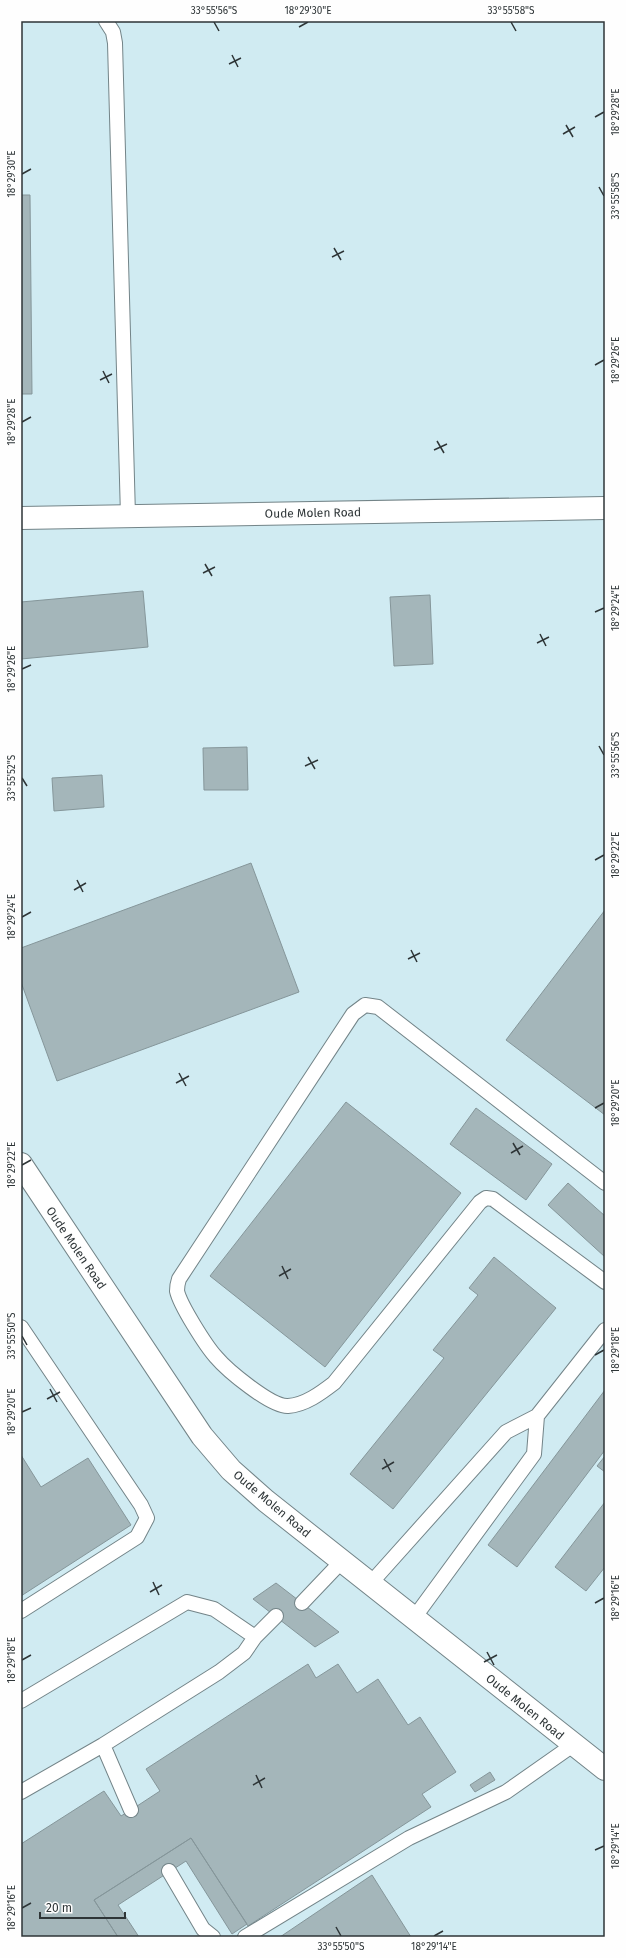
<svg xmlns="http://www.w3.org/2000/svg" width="626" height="1958" font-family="'Fira Sans',sans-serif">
<rect width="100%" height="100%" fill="#e3f5fa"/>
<path fill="#d0ebf2" d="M 21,21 L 605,21 L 605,1937 L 21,1937 Z"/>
<path fill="#a4b6ba" stroke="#85969a" d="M 21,195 L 30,195 L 32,394 L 21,394 Z
M 143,591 L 148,647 L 21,659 L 21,602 Z
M 430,595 L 433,664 L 394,666 L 390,597 Z
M 247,747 L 248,790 L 204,790 L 203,748 Z
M 102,775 L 104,807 L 54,811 L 52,778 Z
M 251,863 L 299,992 L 57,1081 L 21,982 L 21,948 Z
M 605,910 L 605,1115 L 506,1040 Z
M 346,1102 L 461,1193 L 325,1367 L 210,1276 Z
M 476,1108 L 552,1164 L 526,1200 L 450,1144 Z
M 568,1183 L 605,1216 L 605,1257 L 548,1205 Z
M 494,1257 L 556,1308 L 393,1509 L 350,1474 L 444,1358 L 433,1350 L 478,1295 L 469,1288 Z
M 605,1390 L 605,1450 L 517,1567 L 488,1545 Z
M 21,1455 L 41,1487 L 88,1458 L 131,1525 L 21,1596 Z
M 605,1456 L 605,1472 L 597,1466 Z
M 605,1502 L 605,1567 L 586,1591 L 555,1567 Z
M 276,1583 L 302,1603 L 339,1632 L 315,1647 L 253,1599 Z
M 308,1664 L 316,1678 L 338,1664 L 357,1693 L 378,1679 L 408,1725 L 420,1717 L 456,1772 L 422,1794 L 431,1807 L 248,1926 L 191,1838 L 94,1900 L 118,1937 L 21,1937 L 21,1844 L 104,1791 L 121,1816 L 131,1810 L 160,1791 L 146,1769 Z
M 490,1772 L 495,1780 L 475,1792 L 470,1785 Z
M 191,1838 L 247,1924 L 232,1934 L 186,1861 L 118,1905 L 139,1937 L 118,1937 L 94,1900 Z
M 372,1875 L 411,1937 L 280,1937 Z"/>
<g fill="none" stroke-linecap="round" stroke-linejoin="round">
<g stroke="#738488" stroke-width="16">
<path id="lane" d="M 106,21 L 113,32 L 115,43 L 128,516
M 605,1183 L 378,1007 L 365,1005 L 353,1014 L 179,1279 C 178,1282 177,1287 177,1291 C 180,1305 206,1346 216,1357 C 227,1370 271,1407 288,1406 C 305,1405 321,1393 334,1383 L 480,1202 L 486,1198 L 493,1199 L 605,1282
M 21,1327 L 141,1505 L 147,1518 L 137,1537 L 21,1611
M 370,1584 L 506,1432 L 537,1416 L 605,1330
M 302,1603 L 342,1561
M 414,1618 L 534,1454 L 537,1416
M 21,1701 L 187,1602 L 214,1609 L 255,1637
M 103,1745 L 131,1810
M 21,1792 L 103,1745 L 219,1672 L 244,1653 L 255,1637 L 276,1616
M 169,1871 L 203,1929 L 213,1937
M 245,1937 L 409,1838 L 506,1792 L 573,1745"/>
</g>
<g stroke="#738488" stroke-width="24">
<path id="street" d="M 21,518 L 605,508
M 21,1164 L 202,1436 L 231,1470 L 266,1501 L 605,1769"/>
</g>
<use href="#lane" stroke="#fff" stroke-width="14"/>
<use href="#street" stroke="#fff" stroke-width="22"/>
</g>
<path fill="none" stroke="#2e3537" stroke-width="1.5" d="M 214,22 L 219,31M 511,22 L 516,31M 299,27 L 308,22M 232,55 L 238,67M 229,64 L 241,58M 595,117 L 604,112M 566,125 L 573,137M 563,134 L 575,127M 22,174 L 31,169M 599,187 L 604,196M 334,248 L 341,260M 332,257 L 344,251M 595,365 L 604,360M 103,371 L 109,383M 100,380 L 112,374M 22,422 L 31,417M 437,441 L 444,453M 434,450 L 447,444M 205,564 L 212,576M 203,573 L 215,567M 595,612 L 604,608M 540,634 L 546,646M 537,643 L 549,637M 22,669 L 31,665M 599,746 L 604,755M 308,757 L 315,769M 305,766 L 318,760M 22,778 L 27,786M 595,860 L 604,855M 77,880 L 83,892M 74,890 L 86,883M 22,917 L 31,912M 411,950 L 417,962M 408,959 L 420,953M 179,1073 L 186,1086M 176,1083 L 189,1076M 595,1108 L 604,1103M 513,1143 L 520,1155M 511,1153 L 523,1146M 22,1165 L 31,1160M 282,1266 L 288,1279M 279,1276 L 291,1269M 22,1336 L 27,1345M 595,1355 L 604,1350M 50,1389 L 57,1402M 47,1399 L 60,1392M 22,1412 L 31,1408M 384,1459 L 391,1472M 382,1469 L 394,1462M 153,1582 L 159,1595M 150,1592 L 162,1585M 595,1603 L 604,1598M 487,1652 L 494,1665M 22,1660 L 31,1655M 484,1662 L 497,1655M 256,1775 L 262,1788M 253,1785 L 265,1778M 595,1850 L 604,1846M 22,1908 L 31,1903M 336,1927 L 341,1936M 434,1936 L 443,1931"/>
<g text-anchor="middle" stroke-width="3.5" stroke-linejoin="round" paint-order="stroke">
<g font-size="12" fill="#2e3537" stroke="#fefefe">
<text transform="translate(313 513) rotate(-1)" y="4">Oude Molen Road</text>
<text transform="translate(76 1248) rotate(56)" y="4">Oude Molen Road</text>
<text transform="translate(272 1504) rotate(40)" y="4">Oude Molen Road</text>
<text transform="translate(525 1707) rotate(39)" y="4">Oude Molen Road</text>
</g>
</g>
<rect width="626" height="1958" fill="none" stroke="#fefefe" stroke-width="44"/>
<path d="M40 1912v6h85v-6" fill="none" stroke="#2e3537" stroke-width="2"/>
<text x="46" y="1912" font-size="12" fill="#2e3537" stroke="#fefefe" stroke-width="3" paint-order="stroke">20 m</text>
<rect x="22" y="22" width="582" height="1914" fill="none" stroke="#2e3537" stroke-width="1.5"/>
<g font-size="10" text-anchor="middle" fill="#2e3537">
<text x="214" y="14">33°55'56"S</text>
<text x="308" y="14">18°29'30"E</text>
<text x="511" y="14">33°55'58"S</text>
<text transform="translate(615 112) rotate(-90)" y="4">18°29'28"E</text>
<text transform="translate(11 174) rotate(-90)" y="4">18°29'30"E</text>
<text transform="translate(615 196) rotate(-90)" y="4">33°55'58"S</text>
<text transform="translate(615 360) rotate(-90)" y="4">18°29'26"E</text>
<text transform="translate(11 422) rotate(-90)" y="4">18°29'28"E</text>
<text transform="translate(615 608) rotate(-90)" y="4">18°29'24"E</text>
<text transform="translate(11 669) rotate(-90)" y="4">18°29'26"E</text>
<text transform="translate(615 755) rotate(-90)" y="4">33°55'56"S</text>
<text transform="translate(11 778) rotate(-90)" y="4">33°55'52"S</text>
<text transform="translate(615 855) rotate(-90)" y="4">18°29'22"E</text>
<text transform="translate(11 917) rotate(-90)" y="4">18°29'24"E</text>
<text transform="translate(615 1103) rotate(-90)" y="4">18°29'20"E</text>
<text transform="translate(11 1165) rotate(-90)" y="4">18°29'22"E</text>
<text transform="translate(11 1336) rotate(-90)" y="4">33°55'50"S</text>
<text transform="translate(615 1350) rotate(-90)" y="4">18°29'18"E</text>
<text transform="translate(11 1412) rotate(-90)" y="4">18°29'20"E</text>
<text transform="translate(615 1598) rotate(-90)" y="4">18°29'16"E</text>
<text transform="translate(11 1660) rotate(-90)" y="4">18°29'18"E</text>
<text transform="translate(615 1846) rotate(-90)" y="4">18°29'14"E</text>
<text transform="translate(11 1908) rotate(-90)" y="4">18°29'16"E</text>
<text x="341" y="1950">33°55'50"S</text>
<text x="434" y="1950">18°29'14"E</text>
</g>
</svg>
